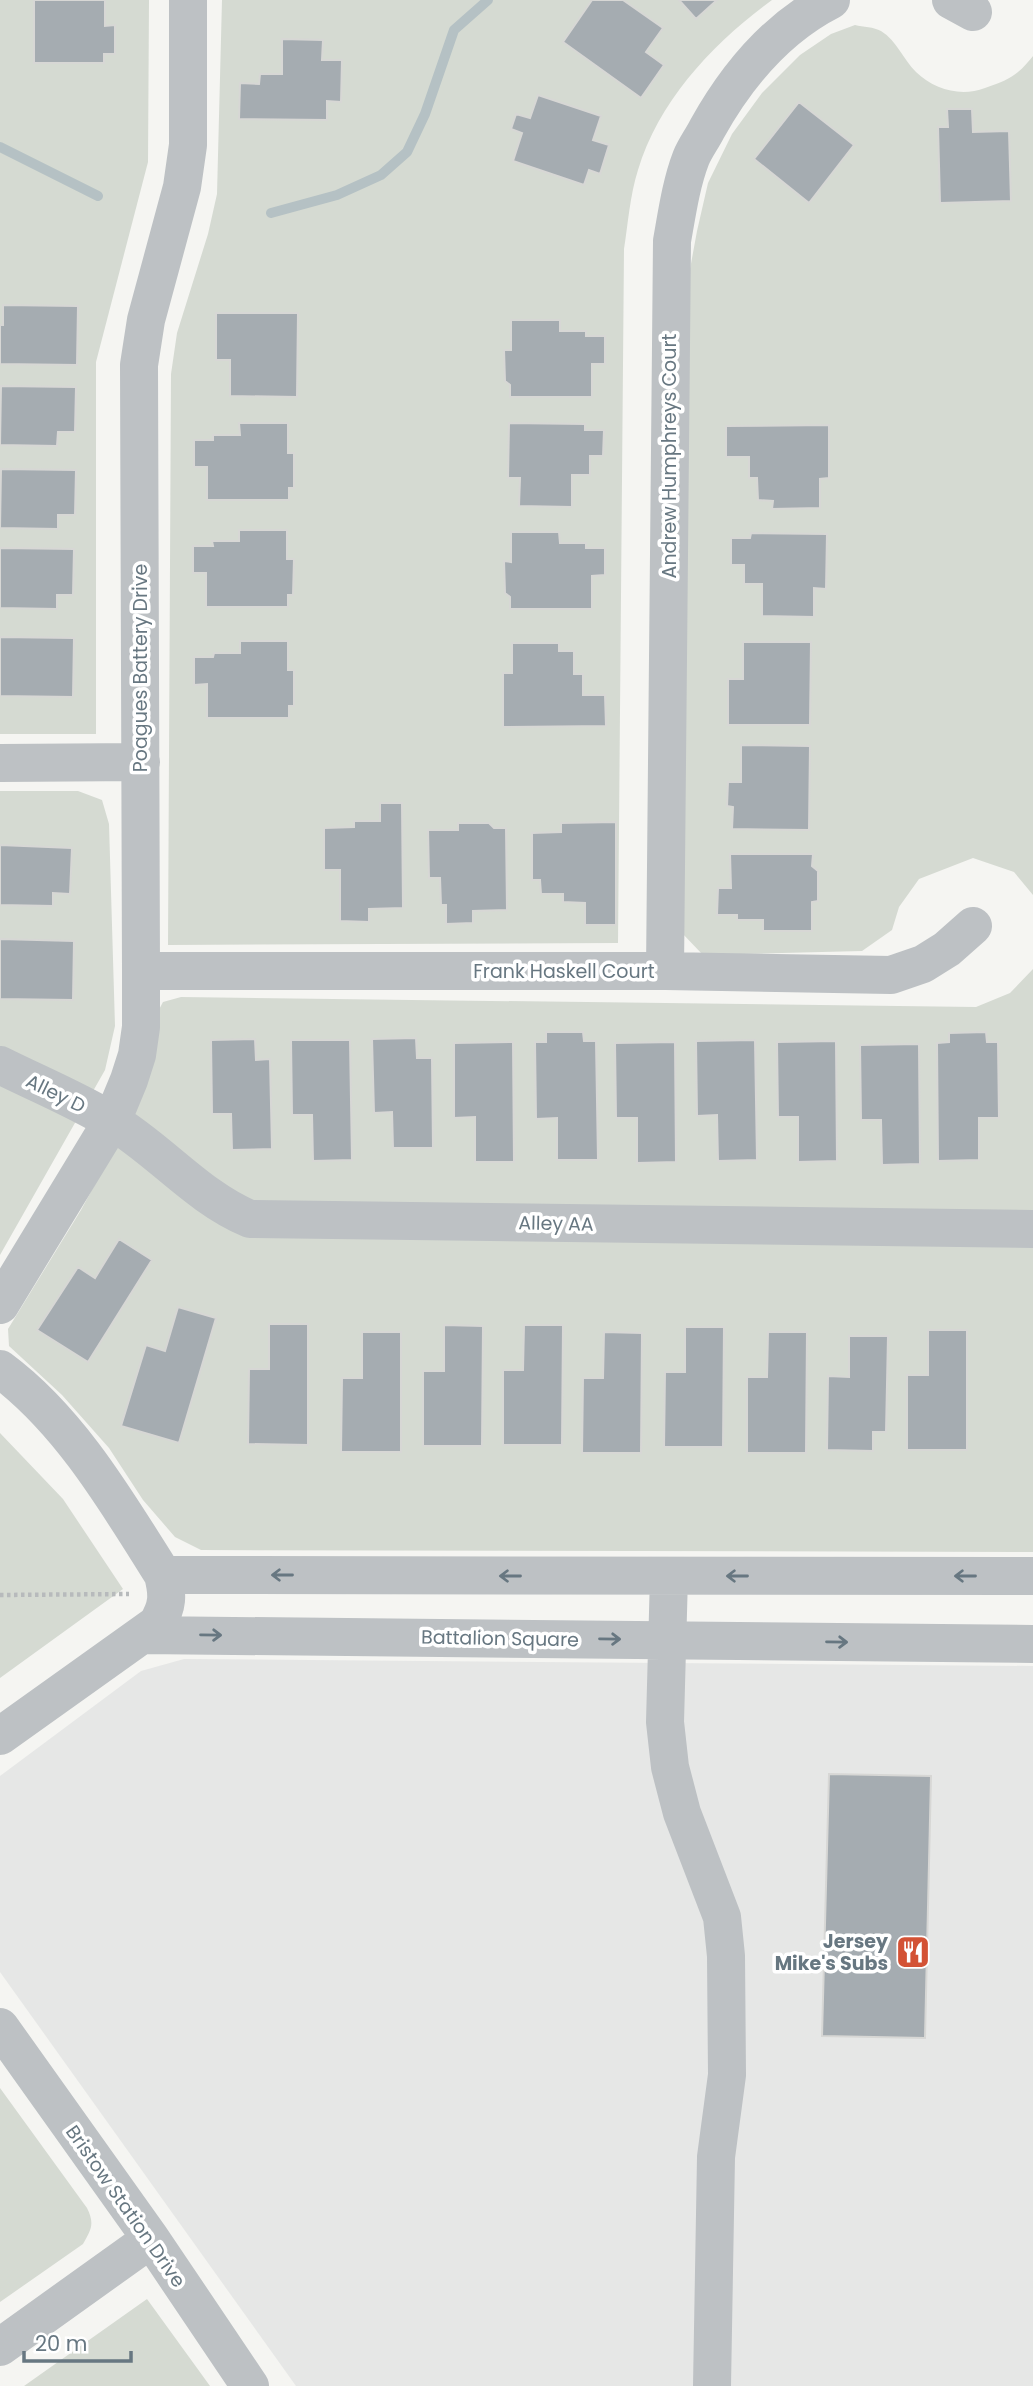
<svg xmlns="http://www.w3.org/2000/svg" width="1033" height="2386" font-family="Poppins,sans-serif">
<rect width="100%" height="100%" fill="#f5f5f2"/>
<path fill="#e6e7e6" d="M 184,1659 L 1033,1666 L 1033,2386 L 296,2386 L 0,1972 L 0,1776 L 141,1671 Z"/>
<path fill="#d5dad2" d="M 0,0 L 149,0 L 148,162 L 96,362 L 96,734 L 0,734 Z
M 222,0 L 772,0 C 714,42 659,100 638,170 C 630,195 628,223 624,249 L 618,943 L 168,945 L 171,374 L 177,333 L 208,234 L 217,194 Z
M 855,25 C 863,27 874,27 881,31 C 897,41 903,59 916,72 C 935,90 961,97 985,88 C 1009,80 1017,76 1033,56 L 1033,895 L 1014,872 L 973,858 L 919,879 L 899,907 L 892,930 L 862,951 L 703,955 L 681,932 L 686,291 L 697,231 L 708,183 L 732,134 L 762,93 L 800,55 L 831,34 Z
M 0,791 L 78,791 L 102,800 L 109,824 L 115,1026 L 105,1070 L 0,1255 Z
M 1033,969 L 1033,1552 L 201,1550 L 175,1537 L 143,1500 L 109,1448 L 62,1395 L 9,1346 L 8,1329 L 81,1210 L 138,1105 L 154,1019 L 163,1002 L 181,997 L 976,1007 L 1010,993 Z
M 0,1433 L 63,1499 L 123,1589 L 0,1678 Z
M 0,2088 L 87,2208 C 95,2224 91,2230 83,2244 L 0,2302 Z
M 147,2299 L 210,2386 L 24,2386 Z"/>
<g fill="none" stroke-linecap="round" stroke-linejoin="round">
<path stroke="#b5c1c4" stroke-width="10" d="M 0,147 L 98,196
M 271,213 L 337,195 L 381,175 L 407,152 L 425,114 L 454,30 L 488,0"/>
</g>
<path fill="#a5acb1" stroke="#d7d7d5" stroke-width="2" d="M 34,0 L 105,0 L 105,26 L 115,25 L 115,54 L 104,54 L 104,63 L 34,63 Z
M 592,0 L 623,0 L 663,28 L 646,52 L 664,65 L 641,98 L 563,42 Z
M 679,0 L 717,0 L 696,19 Z
M 282,39 L 323,40 L 322,60 L 342,60 L 341,102 L 327,101 L 327,120 L 239,119 L 240,83 L 259,84 L 260,74 L 282,74 Z
M 538,95 L 601,116 L 593,140 L 609,145 L 600,174 L 589,170 L 584,185 L 513,161 L 522,133 L 511,129 L 516,114 L 530,118 Z
M 799,102 L 854,145 L 809,203 L 754,159 Z
M 947,109 L 972,109 L 973,132 L 1009,131 L 1011,201 L 940,203 L 938,127 L 948,127 Z
M 3,305 L 78,306 L 77,365 L 0,364 L 0,325 L 3,325 Z
M 216,313 L 298,313 L 297,397 L 230,396 L 230,360 L 216,360 Z
M 511,320 L 560,320 L 560,331 L 586,331 L 586,336 L 605,336 L 605,364 L 592,364 L 592,397 L 510,397 L 510,385 L 505,381 L 504,350 L 511,350 Z
M 1,386 L 76,387 L 75,432 L 58,432 L 57,446 L 0,445 Z
M 239,423 L 288,423 L 288,453 L 294,453 L 294,488 L 289,488 L 289,500 L 207,500 L 207,467 L 194,467 L 194,440 L 213,440 L 213,435 L 240,435 Z
M 509,423 L 585,424 L 585,430 L 604,430 L 603,456 L 590,456 L 590,475 L 572,475 L 572,507 L 519,506 L 520,478 L 508,478 Z
M 829,425 L 829,478 L 820,479 L 820,508 L 772,509 L 773,501 L 758,500 L 757,478 L 749,478 L 749,457 L 726,457 L 726,426 Z
M 1,469 L 76,470 L 75,515 L 58,515 L 58,529 L 0,528 Z
M 239,530 L 287,530 L 287,559 L 294,559 L 293,595 L 288,595 L 288,607 L 206,607 L 206,573 L 193,573 L 193,546 L 213,546 L 212,541 L 239,541 Z
M 511,532 L 559,532 L 560,543 L 586,543 L 586,548 L 605,548 L 605,575 L 592,576 L 592,609 L 510,609 L 510,597 L 505,593 L 504,561 L 511,562 Z
M 751,533 L 827,534 L 826,589 L 814,588 L 814,617 L 762,616 L 762,584 L 744,584 L 744,565 L 731,565 L 731,538 L 750,538 Z
M 0,548 L 74,549 L 73,595 L 57,595 L 57,609 L 0,608 Z
M 0,637 L 74,638 L 73,697 L 0,696 Z
M 240,641 L 288,641 L 288,670 L 294,670 L 294,706 L 289,706 L 289,718 L 207,718 L 207,684 L 194,685 L 194,657 L 213,657 L 214,653 L 240,653 Z
M 743,642 L 811,642 L 810,725 L 728,725 L 728,679 L 743,679 Z
M 512,643 L 559,643 L 559,651 L 574,651 L 574,674 L 583,674 L 583,695 L 605,695 L 606,726 L 503,727 L 503,673 L 512,673 Z
M 741,745 L 810,746 L 809,830 L 732,829 L 733,807 L 727,806 L 728,782 L 741,782 Z
M 380,803 L 402,803 L 403,908 L 369,909 L 369,922 L 340,921 L 340,870 L 324,870 L 324,828 L 354,827 L 354,821 L 380,821 Z
M 616,822 L 616,925 L 585,925 L 585,903 L 563,902 L 563,894 L 541,894 L 540,880 L 532,880 L 532,833 L 561,832 L 561,823 Z
M 458,823 L 489,823 L 494,828 L 506,828 L 507,910 L 473,911 L 473,923 L 446,924 L 446,905 L 441,905 L 440,878 L 429,878 L 428,830 L 458,830 Z
M 0,845 L 72,848 L 70,894 L 53,893 L 53,906 L 0,905 Z
M 730,854 L 813,854 L 812,866 L 818,871 L 818,901 L 812,902 L 812,931 L 763,931 L 763,920 L 737,920 L 737,915 L 717,915 L 718,888 L 731,888 Z
M 0,939 L 74,941 L 73,1000 L 0,999 Z
M 546,1032 L 583,1032 L 584,1041 L 596,1041 L 598,1160 L 557,1160 L 557,1118 L 536,1119 L 535,1042 L 546,1042 Z
M 986,1032 L 987,1042 L 998,1042 L 999,1118 L 979,1118 L 979,1160 L 938,1161 L 937,1043 L 949,1042 L 949,1033 Z
M 416,1038 L 417,1058 L 432,1058 L 433,1148 L 393,1148 L 392,1112 L 374,1113 L 372,1039 Z
M 255,1039 L 256,1060 L 270,1059 L 272,1149 L 232,1150 L 231,1114 L 212,1114 L 211,1040 Z
M 291,1040 L 350,1040 L 352,1160 L 313,1161 L 312,1115 L 292,1115 Z
M 755,1040 L 757,1160 L 718,1161 L 717,1115 L 697,1116 L 696,1041 Z
M 836,1041 L 837,1161 L 798,1162 L 798,1117 L 778,1117 L 777,1042 Z
M 513,1042 L 514,1162 L 475,1162 L 475,1117 L 454,1118 L 454,1043 Z
M 675,1042 L 676,1162 L 637,1163 L 637,1118 L 616,1118 L 615,1043 Z
M 919,1044 L 920,1164 L 882,1165 L 881,1120 L 861,1120 L 860,1045 Z
M 119,1239 L 152,1260 L 88,1362 L 37,1330 L 78,1267 L 95,1278 Z
M 178,1307 L 216,1318 L 179,1443 L 121,1426 L 146,1345 L 165,1351 Z
M 269,1324 L 308,1324 L 308,1445 L 248,1444 L 249,1369 L 269,1369 Z
M 444,1325 L 483,1326 L 482,1446 L 423,1446 L 423,1371 L 444,1371 Z
M 524,1325 L 563,1325 L 562,1445 L 503,1445 L 503,1370 L 523,1370 Z
M 685,1327 L 724,1327 L 723,1447 L 664,1447 L 665,1372 L 685,1372 Z
M 928,1330 L 967,1330 L 967,1450 L 907,1450 L 907,1375 L 928,1375 Z
M 362,1332 L 401,1332 L 401,1452 L 341,1452 L 342,1378 L 362,1378 Z
M 604,1332 L 642,1333 L 641,1453 L 582,1453 L 583,1378 L 603,1378 Z
M 768,1332 L 807,1332 L 806,1453 L 747,1453 L 747,1377 L 767,1377 Z
M 849,1336 L 888,1336 L 886,1432 L 873,1432 L 873,1451 L 827,1450 L 828,1376 L 849,1377 Z
M 829,1774 L 931,1776 L 925,2038 L 822,2036 Z"/>
<g fill="none" stroke-linecap="round" stroke-linejoin="round">
<path stroke="#b7babc" stroke-width="4.5" stroke-dasharray="3.5 3.5" stroke-linecap="butt" d="M 0,1595 L 129,1594"/>
<path stroke="#bdc1c4" stroke-width="38" d="M 951,0 L 973,12
M 0,763 L 141,762
M 141,971 L 665,971 L 891,975 L 923,964 L 947,949 L 973,926
M 665,971 L 672,241 C 677,213 681,184 691,158 C 695,148 702,139 707,129 C 736,77 776,28 831,0
M 0,1065 C 36,1083 75,1099 110,1120 C 159,1149 197,1197 250,1219 L 1033,1229
M 0,1305 L 112,1121 L 129,1080 L 137,1055 L 141,1027 L 141,971 L 139,365 L 146,320 L 182,187 L 188,145 L 188,0
M 0,1369 C 70,1421 117,1502 163,1575 C 168,1595 168,1606 157,1624 L 0,1736
M 163,1575 L 1033,1576
M 669,1576 L 665,1722 L 670,1767 L 682,1813 L 722,1917 L 726,1956 L 727,2075 L 716,2157 L 712,2386
M 143,1635 L 1033,1644
M 0,2027 L 151,2239 L 250,2386
M 0,2347 L 151,2239"/>
</g>
<defs><path id="oneway-shaft" d="M-6 0H5M1.5-3L5.5 0L1.5 3" fill="none" stroke-width="1.6" stroke-linecap="round" stroke-linejoin="round" transform="scale(1.75)"/></defs>
<g stroke="#677781">
<use href="#oneway-shaft" transform="translate(282 1575) rotate(-180)"/>
<use href="#oneway-shaft" transform="translate(510 1576) rotate(-180)"/>
<use href="#oneway-shaft" transform="translate(737 1576) rotate(180)"/>
<use href="#oneway-shaft" transform="translate(965 1576) rotate(180)"/>
<use href="#oneway-shaft" transform="translate(211 1635) rotate(1)"/>
<use href="#oneway-shaft" transform="translate(610 1639) rotate(1)"/>
<use href="#oneway-shaft" transform="translate(837 1642) rotate(1)"/>
</g>
<defs>
<g id="restaurant-square" transform="scale(1.75)"><rect x="-9" y="-9" width="18" height="18" rx="4" fill="#d35235" stroke="#fff"/><path d="M-5-6h1v4h1v-4h1v4h1v-4h1v5L-1.5 .5V6h-2V.5L-5-1ZM5-6V6H3V1.5H1.5Q1.5-4 5-6Z" fill="#fff"/></g>
</defs>
<g fill-rule="evenodd">
<use href="#restaurant-square" x="913" y="1952"/>
</g>
<g text-anchor="middle" stroke-width="7" stroke-linejoin="round" paint-order="stroke">
<g font-size="19" fill="#677781" stroke="#fff">
<text transform="translate(669 456) rotate(-90)" y="7">Andrew Humphreys Court</text>
<text transform="translate(140 668) rotate(-90)" y="7">Poagues Battery Drive</text>
<text x="564" y="978">Frank Haskell Court</text>
<text transform="translate(56 1093) rotate(26)" y="7">Alley D</text>
<text transform="translate(556 1223) rotate(1)" y="7">Alley AA</text>
<text transform="translate(500 1638) rotate(1)" y="7">Battalion Square</text>
<text transform="translate(126 2206) rotate(55)" y="7">Bristow Station Drive</text>
</g>
<g font-size="19" font-weight="bold" fill="#677781" stroke="#fff" text-anchor="end">
<text x="888" y="1948">Jersey<tspan x="888" dy="22">Mike's Subs</tspan></text>
</g>
</g>
<path d="M24 2351v10h107v-10" fill="none" stroke="#677781" stroke-width="3.5"/>
<text x="35" y="2351" font-size="21" fill="#677781" stroke="#ffffff" stroke-width="5" paint-order="stroke">20 m</text>
</svg>
